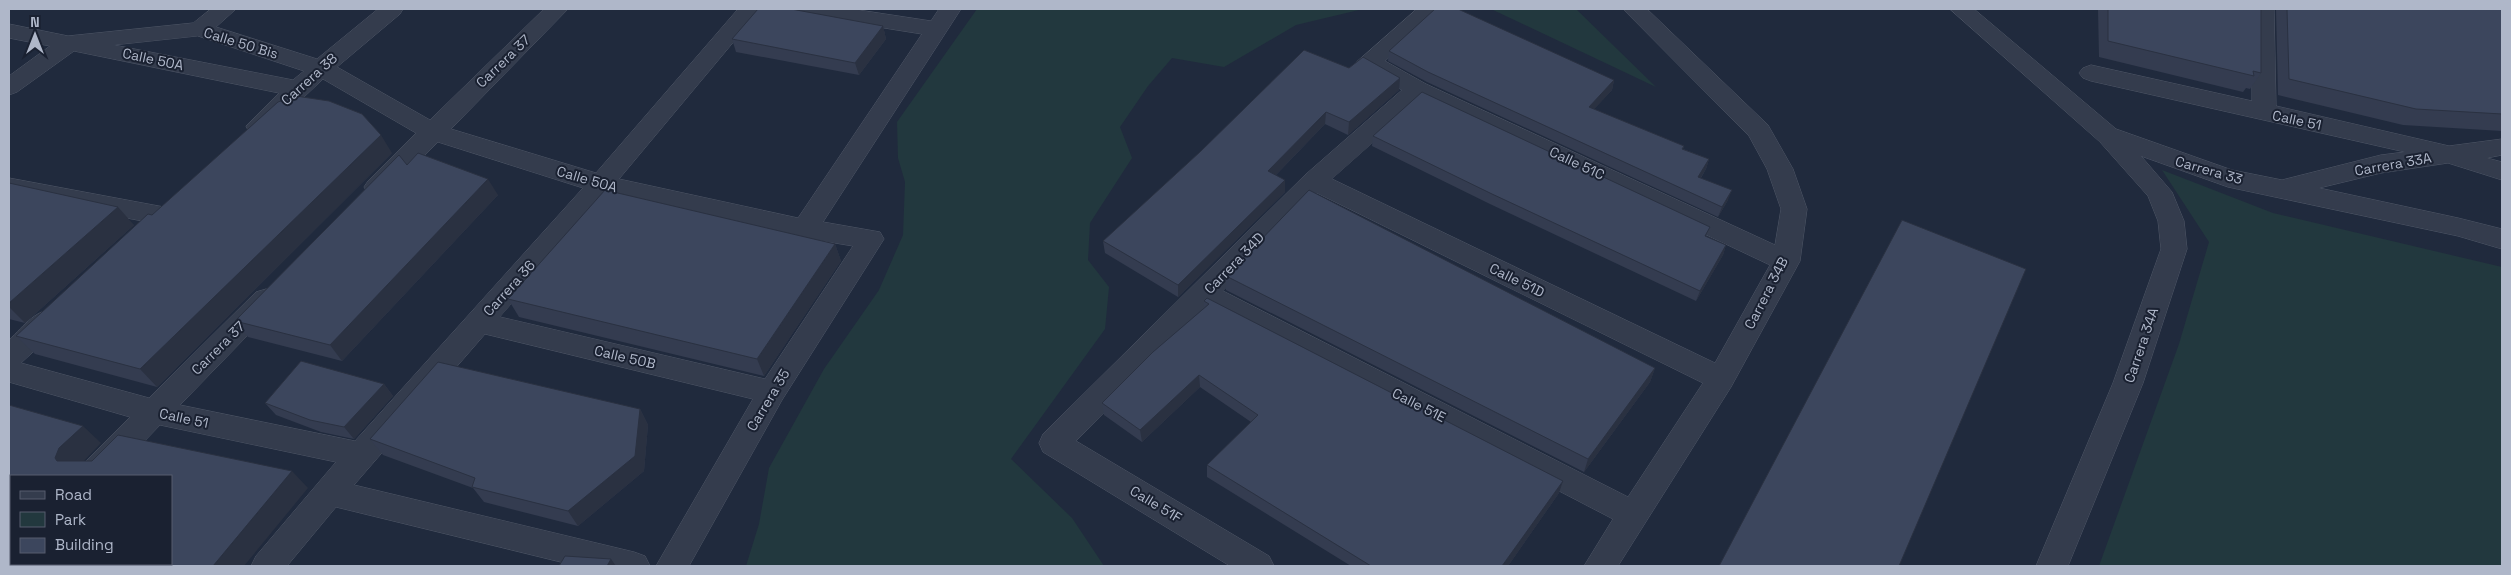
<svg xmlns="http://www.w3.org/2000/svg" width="2511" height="575" font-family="'Space Grotesk',sans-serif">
<rect width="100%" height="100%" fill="#202a3d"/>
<path fill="#22383e" d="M 977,9 L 1363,9 L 1296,25 L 1224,67 L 1172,58 L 1148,86 L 1120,127 L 1132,158 L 1090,223 L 1088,260 L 1109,287 L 1105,329 L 1011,459 L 1072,518 L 1104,566 L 746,566 L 759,524 L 769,468 L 824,369 L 879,290 L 903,235 L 905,182 L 898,158 L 897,122 Z
M 1491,9 L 1576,9 L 1656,87 Z
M 2162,170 L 2273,213 L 2502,267 L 2502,566 L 2099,566 L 2179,344 L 2209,242 Z"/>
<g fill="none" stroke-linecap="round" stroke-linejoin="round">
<g stroke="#4f5767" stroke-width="1">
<path id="minor" d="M 211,9 L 236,9 L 216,27 L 317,59 L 378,9 L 403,9 L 400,14 L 337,67 L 430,120 L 544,9 L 568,9 L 451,129 L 596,173 L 738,9 L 761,9 L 619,179 L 798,218 L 922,34 L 809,16 L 801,14 L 798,9 L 852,9 L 931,21 L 939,9 L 961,9 L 823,222 L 880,232 L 884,239 L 782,400 L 689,566 L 656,566 L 753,399 L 485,334 L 354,485 L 634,552 L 645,556 L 650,566 L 577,566 L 336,507 L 287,566 L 251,566 L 256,556 L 336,462 L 160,425 L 111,476 L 76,476 L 80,467 L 130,417 L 9,382 L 9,340 C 24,326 38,305 60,311 L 64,319 L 60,327 L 21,363 L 149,398 L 256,292 L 266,289 L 276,292 L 280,299 L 276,306 L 180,405 L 355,441 L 583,188 L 438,142 L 386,193 L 377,196 L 368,193 L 364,187 L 368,181 L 416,133 L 323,79 L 267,132 L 258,134 L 249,132 L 246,126 L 279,93 L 74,51 L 17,92 L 9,95 L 9,76 L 50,46 L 9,38 L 9,24 L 68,36 L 193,23 ZM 198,36 L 304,71 L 293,80 L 114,45 ZM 607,194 L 805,238 L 853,246 L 765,379 L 500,317 Z
M 1417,9 L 1441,9 L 1385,61 L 1426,84 L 1775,245 L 1781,209 L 1767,169 L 1749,136 L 1623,9 L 1647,9 L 1768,125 L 1793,169 L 1807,209 L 1800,261 L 1731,387 L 1618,566 L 1584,566 L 1613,519 L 1207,308 L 1076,441 L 1269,556 L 1274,566 L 1230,566 L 1043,452 L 1039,443 L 1043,434 L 1305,175 L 1402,90 L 1361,67 L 1357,62 ZM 1421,100 L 1770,265 L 1715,363 L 1332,179 ZM 1317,193 L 1703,383 L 1628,497 L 1223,291 Z
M 1950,9 L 1974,9 L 2116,129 L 2232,170 L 2282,180 L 2381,155 L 2405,152 L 2091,81 L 2083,78 L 2079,73 L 2083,68 L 2091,65 L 2252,101 L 2252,9 L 2274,9 L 2276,106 L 2449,146 L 2502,139 L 2502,155 L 2487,158 L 2502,162 L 2502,180 L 2448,163 L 2381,173 L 2319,188 L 2458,218 L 2502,229 L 2502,249 L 2458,236 L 2228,187 L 2141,156 L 2172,192 L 2184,221 L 2187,249 L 2143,383 L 2068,566 L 2036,566 L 2113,383 L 2161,249 L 2158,221 L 2148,196 L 2100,142 Z
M 9,178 L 164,207 L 173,209 L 177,216 L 173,223 L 164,225 L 9,196 Z"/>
</g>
<use href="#minor" fill="#343c4d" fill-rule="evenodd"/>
</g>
<path fill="#343c50" d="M 2098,9 L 2261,9 L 2261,73 L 2250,89 L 2246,88 L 2243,92 L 2099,57 Z
M 2276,9 L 2502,9 L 2502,131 L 2403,125 L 2278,95 Z
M 883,26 L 886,39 L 859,75 L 736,52 L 732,39 Z
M 1389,51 L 1614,80 L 1612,90 L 1594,109 L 1684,146 L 1683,149 L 1709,159 L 1706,169 L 1701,178 L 1728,200 L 1718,217 L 1427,82 L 1388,61 Z
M 1349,68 L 1400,78 L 1399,90 L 1348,135 L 1325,124 L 1276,175 L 1285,192 L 1178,297 L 1105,253 L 1103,241 Z
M 1373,136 L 1706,236 L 1726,245 L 1723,255 L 1696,301 L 1490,204 L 1372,146 Z
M 392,153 L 157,387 L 35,354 L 16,336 L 152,215 Z
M 407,165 L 498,195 L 342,361 L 248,337 L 235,321 Z
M 9,183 L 134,225 L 25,323 L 9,319 Z
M 835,244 L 841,261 L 764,376 L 519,317 L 508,299 Z
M 1226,276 L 1655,368 L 1650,382 L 1584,472 L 1226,290 Z
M 1204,301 L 1559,493 L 1508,566 L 1351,566 L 1207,477 L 1207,465 L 1251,422 L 1200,387 L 1142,442 L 1104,415 L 1102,403 L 1204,308 Z
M 384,384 L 393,396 L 354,439 L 321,432 L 276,415 L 265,403 Z
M 640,409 L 648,425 L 644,471 L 578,526 L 484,502 L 473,488 L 383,455 L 370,439 Z"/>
<path fill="#2a3141" d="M 883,26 L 886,39 L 859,75 L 855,63 Z
M 1400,78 L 1399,90 L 1348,135 L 1349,122 Z
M 1614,80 L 1612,90 L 1587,117 L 1589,107 Z
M 1326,112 L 1325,124 L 1268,183 L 1268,171 Z
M 381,135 L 392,153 L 157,387 L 140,369 Z
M 1709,159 L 1706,169 L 1695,187 L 1698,177 Z
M 488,179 L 498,195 L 342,361 L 330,345 Z
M 1285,180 L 1285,192 L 1178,297 L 1178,285 Z
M 1732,190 L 1728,200 L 1718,217 L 1722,207 Z
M 118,207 L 134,225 L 25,323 L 9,307 L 9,303 Z
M 835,244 L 841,261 L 764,376 L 757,359 Z
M 1726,245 L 1723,255 L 1696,301 L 1700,291 Z
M 1655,368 L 1650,382 L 1584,472 L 1588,459 Z
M 1199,375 L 1200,387 L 1142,442 L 1140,430 Z
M 384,384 L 393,396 L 354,439 L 344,427 Z
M 640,409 L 648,425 L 644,471 L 578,526 L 568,511 Z
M 83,426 L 101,443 L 79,466 L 57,461 L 55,458 L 59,448 Z
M 292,471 L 308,488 L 244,566 L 213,566 Z
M 1563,481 L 1559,493 L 1508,566 L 1502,566 Z
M 611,559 L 616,566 L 607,566 Z"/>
<path fill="#3c465d" stroke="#2a3141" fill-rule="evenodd" d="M 758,9 L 791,9 L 883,26 L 855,63 L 732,39 Z
M 1435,9 L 1458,9 L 1614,80 L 1589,107 L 1684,146 L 1682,149 L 1709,159 L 1698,177 L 1732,190 L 1722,207 L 1428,72 L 1389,51 Z
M 2108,9 L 2261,9 L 2261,73 L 2253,71 L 2254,76 L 2108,41 Z
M 2287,9 L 2502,9 L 2502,114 L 2416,109 L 2289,79 Z
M 1304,50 L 1349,68 L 1363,57 L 1400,78 L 1349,122 L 1326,112 L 1268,171 L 1285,180 L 1178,285 L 1103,241 L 1201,151 Z
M 1422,92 L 1710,227 L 1705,236 L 1726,245 L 1700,291 L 1492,194 L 1373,136 Z
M 296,96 L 329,101 L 362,114 L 381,135 L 140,369 L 16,336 L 148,214 L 152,215 L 278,102 Z
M 418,153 L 488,179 L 330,345 L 235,321 L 399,155 L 407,165 Z
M 9,183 L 118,207 L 9,303 Z
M 605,190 L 835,244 L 757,359 L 508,299 Z
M 1309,190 L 1655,368 L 1588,459 L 1226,276 Z
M 1902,220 L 2026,269 L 1899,566 L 1719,566 Z
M 1207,298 L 1563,481 L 1502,566 L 1371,566 L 1207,465 L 1258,415 L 1199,375 L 1140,430 L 1102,403 L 1153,352 L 1209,304 L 1204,301 Z
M 301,361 L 384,384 L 344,427 L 310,420 L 265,403 Z
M 438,362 L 640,409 L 635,456 L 568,511 L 472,487 L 475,478 L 370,439 Z
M 9,405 L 83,426 L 59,448 L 55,458 L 57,461 L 92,461 L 118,435 L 292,471 L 213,566 L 9,566 ZM 11,476 L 171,476 L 171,564 L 11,564 Z
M 565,556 L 611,559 L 607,566 L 559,566 Z"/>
<g text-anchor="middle" stroke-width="4" stroke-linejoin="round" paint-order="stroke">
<g font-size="14" fill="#afb7c9" stroke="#1a2131">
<text transform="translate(241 43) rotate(17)" y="5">Calle 50 Bis</text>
<text transform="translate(153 59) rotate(12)" y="5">Calle 50A</text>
<text transform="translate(503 61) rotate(-44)" y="5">Carrera 37</text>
<text transform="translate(309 79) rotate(-42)" y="5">Carrera 38</text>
<text transform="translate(2297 120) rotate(12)" y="5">Calle 51</text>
<text transform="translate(1577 163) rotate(25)" y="5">Calle 51C</text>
<text transform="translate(2393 164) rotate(-10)" y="5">Carrera 33A</text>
<text transform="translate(2209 170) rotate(16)" y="5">Carrera 33</text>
<text transform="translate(587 179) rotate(16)" y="5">Calle 50A</text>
<text transform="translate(1234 263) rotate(-46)" y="5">Carrera 34D</text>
<text transform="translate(1517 280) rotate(26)" y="5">Calle 51D</text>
<text transform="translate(509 288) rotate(-48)" y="5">Carrera 36</text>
<text transform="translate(1766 293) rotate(-63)" y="5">Carrera 34B</text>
<text transform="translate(2141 345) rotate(-71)" y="5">Carrera 34A</text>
<text transform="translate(218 348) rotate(-45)" y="5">Carrera 37</text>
<text transform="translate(625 357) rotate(13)" y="5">Calle 50B</text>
<text transform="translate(768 400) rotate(-59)" y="5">Carrera 35</text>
<text transform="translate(1419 405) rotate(27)" y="5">Calle 51E</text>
<text transform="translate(184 418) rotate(12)" y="5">Calle 51</text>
<text transform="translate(1156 504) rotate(31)" y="5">Calle 51F</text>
</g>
</g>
<rect width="2511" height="575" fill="none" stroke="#afb7c9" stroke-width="20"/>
<rect x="10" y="475" width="162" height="90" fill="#1a2131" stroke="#565d6e"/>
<rect x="20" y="491" width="25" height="8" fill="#343c4d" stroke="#565d6e"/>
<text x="55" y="500" font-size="15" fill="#afb7c9">Road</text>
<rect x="20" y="512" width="25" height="15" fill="#22383e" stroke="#565d6e"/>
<text x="55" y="525" font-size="15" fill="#afb7c9">Park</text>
<rect x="20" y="538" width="25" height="15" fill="#3c465d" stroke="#565d6e"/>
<text x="55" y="550" font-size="15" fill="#afb7c9">Building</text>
<g transform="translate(35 35)" stroke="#1a2131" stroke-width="4" paint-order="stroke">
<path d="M0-4L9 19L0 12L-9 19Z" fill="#afb7c9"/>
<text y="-8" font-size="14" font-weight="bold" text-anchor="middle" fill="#afb7c9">N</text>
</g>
</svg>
